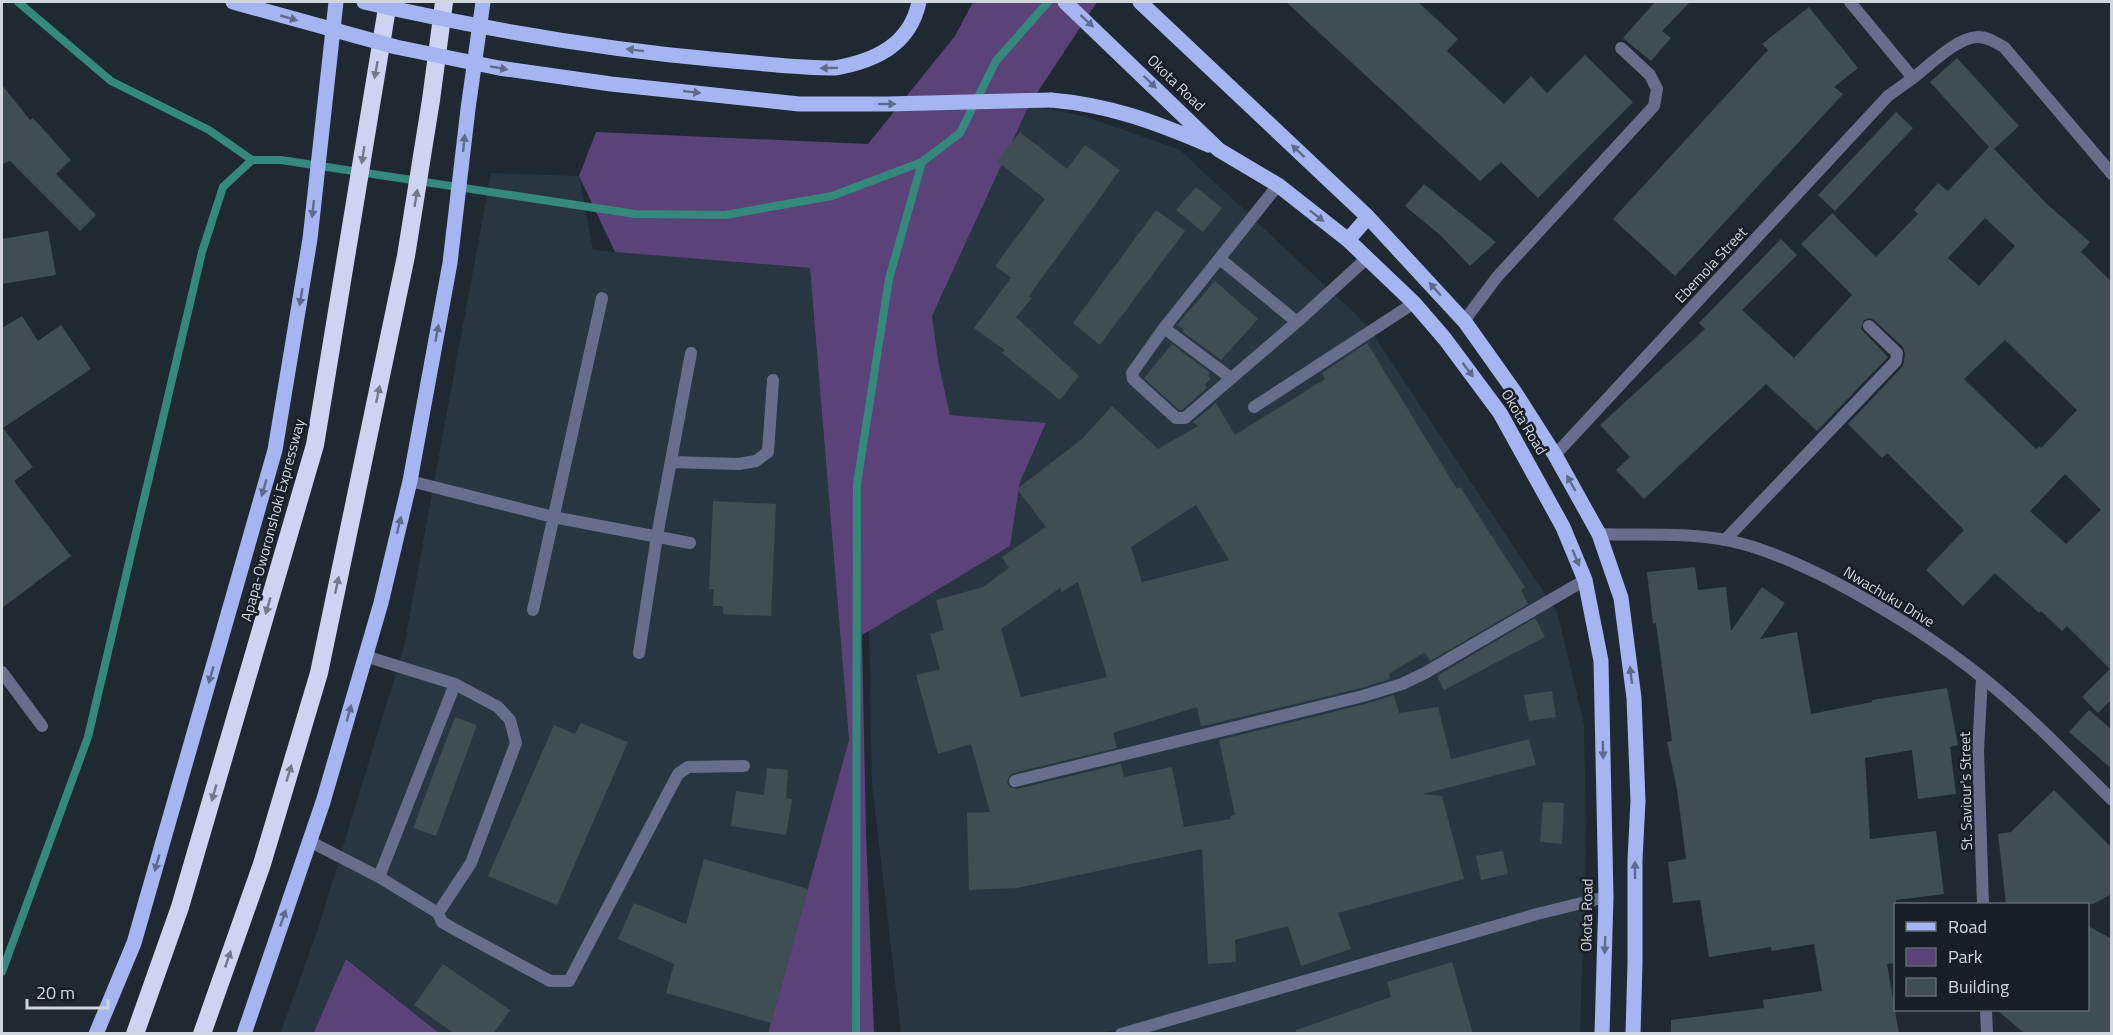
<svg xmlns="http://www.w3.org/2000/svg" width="2113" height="1035" font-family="'Titillium Web',sans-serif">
<rect width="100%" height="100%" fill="#1f2931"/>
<path fill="#273641" d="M 1029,105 L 1087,117 L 1180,150 L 1367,325 L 1557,612 L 1584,724 L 1586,842 L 1580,1033 L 1126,1034 L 1125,1029 L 1091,1034 L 901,1033 L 872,784 L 869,629 L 1010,546 L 1020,482 L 1046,424 L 950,415 L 938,360 L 932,316 Z
M 491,173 L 579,176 L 593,250 L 810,268 L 849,740 L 768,1033 L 439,1033 L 347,959 L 314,1032 L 316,1033 L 280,1034 L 318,929 L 404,646 Z"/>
<path fill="#5b437a" d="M 973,2 L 1097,2 L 1029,105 L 932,316 L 938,360 L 950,415 L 1046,423 L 1020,482 L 1010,546 L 862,635 L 866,834 L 874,1033 L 768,1033 L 849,740 L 810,268 L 615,252 L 579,176 L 596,132 L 868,144 L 955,36 Z
M 346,959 L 439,1033 L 316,1033 L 314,1032 Z"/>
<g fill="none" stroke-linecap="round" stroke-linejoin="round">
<path stroke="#34887c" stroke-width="8" d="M 18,2 L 111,81 L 209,130 L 252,160
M 2,972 L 88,737 L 202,252 L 223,187 L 252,160 L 281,160 L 635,214 L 725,215 L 832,196 L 922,162 L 960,133 L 996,61 L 1048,2
M 856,1034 L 857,484 L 889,279 L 922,162"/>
</g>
<path fill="#3f4e52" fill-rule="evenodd" d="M 1286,2 L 1418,2 L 1458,39 L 1447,51 L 1504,104 L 1531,76 L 1547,93 L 1585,55 L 1633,102 L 1538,198 L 1501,162 L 1480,181 Z
M 1655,2 L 1690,2 L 1662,31 L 1671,38 L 1651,61 L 1623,38 Z
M 1809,7 L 1858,68 L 1834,87 L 1843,94 L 1675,276 L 1613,219 L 1768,50 L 1762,44 Z
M 1957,58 L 2019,126 L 1994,149 L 2047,204 L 2090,242 L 2081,252 L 2112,282 L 2112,699 L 2098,713 L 2082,697 L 2110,669 L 2067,626 L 2062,631 L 2041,611 L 2039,613 L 1995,573 L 1963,606 L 1926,570 L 1964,530 L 1887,453 L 1882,458 L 1848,424 L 1902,367 L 1904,362 L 1905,354 L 1903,347 L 1874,320 L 1870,318 L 1864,320 L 1861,329 L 1888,357 L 1817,431 L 1766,384 L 1644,499 L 1616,470 L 1630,457 L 1600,425 L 1705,329 L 1699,323 L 1781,239 L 1797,255 L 1742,310 L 1794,358 L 1852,295 L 1801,244 L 1832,213 L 1876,257 L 1918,214 L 1914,210 L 1938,183 L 1948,191 L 1989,147 L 1930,82 ZM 1985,218 L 2015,246 L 1979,286 L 1948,258 ZM 2005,340 L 2077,410 L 2041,448 L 2039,446 L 2036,449 L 1964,379 ZM 2065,474 L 2101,510 L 2066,544 L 2030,511 Z
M 2,85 L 30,120 L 33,118 L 71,160 L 56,174 L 96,215 L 80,231 L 10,161 L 2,164 Z
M 1896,112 L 1913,128 L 1835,211 L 1818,195 Z
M 1020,132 L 1067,169 L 1085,145 L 1120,170 L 1029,296 L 1032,298 L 1016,317 L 1079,376 L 1060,400 L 1002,353 L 1005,350 L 974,328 L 1011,278 L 995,266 L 1045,199 L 997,161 Z
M 1424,184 L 1496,242 L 1470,266 L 1440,235 L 1405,206 Z
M 1196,187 L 1222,208 L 1203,232 L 1176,210 Z
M 1156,210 L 1185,231 L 1100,345 L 1073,323 Z
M 48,231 L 56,275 L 2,284 L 2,239 Z
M 1215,281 L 1258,319 L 1221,360 L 1182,331 L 1184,330 L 1177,325 Z
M 22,316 L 38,341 L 61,325 L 91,369 L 3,428 L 33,467 L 14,481 L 71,556 L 2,608 L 2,328 Z
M 1367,343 L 1457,489 L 1460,487 L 1525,587 L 1521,590 L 1528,604 L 1430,661 L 1425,652 L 1389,674 L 1390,679 L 1361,688 L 1216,723 L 1201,726 L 1197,707 L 1113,733 L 1117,748 L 1013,773 L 1009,776 L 1007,782 L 1010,787 L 1017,789 L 1121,764 L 1124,777 L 1172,767 L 1184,827 L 1231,819 L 1230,816 L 1235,815 L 1219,740 L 1365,704 L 1394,695 L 1399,713 L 1438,707 L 1451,759 L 1529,739 L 1536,765 L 1423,794 L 1442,796 L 1464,879 L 1338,913 L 1351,949 L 1301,966 L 1288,926 L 1235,940 L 1236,962 L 1208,964 L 1202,849 L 1017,888 L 969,890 L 967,813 L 990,812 L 971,744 L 938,754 L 916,675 L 940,669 L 930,634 L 944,630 L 936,600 L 983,587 L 1009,568 L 1002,557 L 1046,527 L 1017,489 L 1082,439 L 1112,406 L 1158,449 L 1198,426 L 1193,422 L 1216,403 L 1235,435 L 1325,379 L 1322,373 ZM 1196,505 L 1229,560 L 1142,582 L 1131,547 ZM 1078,582 L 1107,677 L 1021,697 L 1001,629 L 1060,588 L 1062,592 Z
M 1172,344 L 1210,373 L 1208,376 L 1211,378 L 1205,385 L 1207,388 L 1182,410 L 1179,410 L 1144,378 Z
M 713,501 L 776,504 L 771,616 L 723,614 L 723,606 L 713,606 L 714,589 L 709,589 Z
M 1695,567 L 1698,590 L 1726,587 L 1731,631 L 1762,587 L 1785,603 L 1760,639 L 1797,632 L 1811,714 L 1872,702 L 1872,700 L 1947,688 L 1958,745 L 1950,747 L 1956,794 L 1918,799 L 1912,750 L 1865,758 L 1870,839 L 1936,831 L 1944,894 L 1896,900 L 1896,963 L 1887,964 L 1899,1034 L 1671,1034 L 1671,1020 L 1764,1008 L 1763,1000 L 1822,991 L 1814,944 L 1772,951 L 1771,947 L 1709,957 L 1700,900 L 1673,903 L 1668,862 L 1686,859 L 1677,789 L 1667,742 L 1672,741 L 1656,623 L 1653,624 L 1647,572 Z
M 1535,618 L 1545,637 L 1444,690 L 1437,676 Z
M 1552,691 L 1556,717 L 1529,721 L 1524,695 Z
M 2089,710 L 2112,730 L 2112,769 L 2069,732 Z
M 455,717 L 477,725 L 436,836 L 413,828 Z
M 581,723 L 628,742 L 557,905 L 488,876 L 554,725 L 575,734 Z
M 767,768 L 788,770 L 786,798 L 792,799 L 786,835 L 731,826 L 736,791 L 764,795 Z
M 2054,790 L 2112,848 L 2112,894 L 2093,904 L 2006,904 L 1998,834 L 2011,832 Z
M 1543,802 L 1564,803 L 1562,844 L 1540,842 Z
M 1503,851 L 1508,874 L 1481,880 L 1476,856 Z
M 704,859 L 808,889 L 771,1023 L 666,993 L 674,964 L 618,939 L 634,903 L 686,924 Z
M 2088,926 L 2112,939 L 2112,1034 L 2025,1034 L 1997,1010 L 2088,1010 Z
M 1452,962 L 1473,1034 L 1296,1034 L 1296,1030 L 1391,997 L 1387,982 Z
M 443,964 L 510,1010 L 493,1034 L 455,1034 L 414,1005 Z"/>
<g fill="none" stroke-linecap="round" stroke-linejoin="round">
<path stroke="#666e8c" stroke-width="12" d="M 1278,185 L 1164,328 L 1132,373 L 1133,379 L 1176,418 L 1185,418 L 1297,322 L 1366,259
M 1220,259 L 1297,322
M 1464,321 L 1497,277 L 1654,106 L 1657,89 L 1650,75 L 1621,48
M 1164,328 L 1231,378
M 1254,407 L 1414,303
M 671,462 L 739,464 L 756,461 L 768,452 L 773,380
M 410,481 L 553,517 L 690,543
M 1725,540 L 1896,361 L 1897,353 L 1869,326
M 533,610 L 602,298
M 639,653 L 657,536 L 691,353
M 1015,781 L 1363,696 L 1402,684 L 1425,673 L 1585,580
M 309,841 L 379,877 L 438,913 L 471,863 L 516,743 L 510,720 L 498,707 L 455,684 L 365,656
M 379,877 L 455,684
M 438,913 L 442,922 L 454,929 L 550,981 L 569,981 L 678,774 L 688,767 L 744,766
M 1121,1034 L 1537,914 L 1606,897"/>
<path stroke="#666e8c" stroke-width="12" d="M 1913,78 C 1929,66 1956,38 1977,37 C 1987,36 1996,43 2004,47 L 2112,174
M 1555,455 L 1888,96 L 1913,78 L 1850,2
M 1599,534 C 1647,536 1696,531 1743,544 C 1773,552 1803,566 1831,580 C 1884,608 1936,640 1983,678 C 2029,715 2070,758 2112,800
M 2,672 L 42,726
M 1982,677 L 1978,751 L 1983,904
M 1986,1010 L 1987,1034"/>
<path stroke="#a5b5f2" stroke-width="15" d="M 1065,2 L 1219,150 L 1278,185 L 1348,240 L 1414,303 L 1445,339 L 1500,413 L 1563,527 L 1585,580 L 1601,661 L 1606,897 L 1602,1034
M 1140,2 L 1368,217 L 1465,322 L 1514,391 L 1555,455 L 1599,534 L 1621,598 L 1634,698 L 1638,801 L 1635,860 L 1635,963 L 1633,1034
M 1051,100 C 1110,105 1155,122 1209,145
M 1348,240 L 1368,217
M 96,1034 L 134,943 L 275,450 L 310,239 L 336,2
M 244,1034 L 323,802 L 381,603 L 410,481 L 450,263 L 468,109 L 483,2"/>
<path stroke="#ccd4f2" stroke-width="18" d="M 135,1034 L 180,907 L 315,445 L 388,2
M 202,1034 L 262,864 L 319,673 L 406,256 L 431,100 L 444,2"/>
<path stroke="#a5b5f2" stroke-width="15" d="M 233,2 L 396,47 L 499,68 L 611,84 L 799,104 L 888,104 L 1051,100
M 364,2 C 482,29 600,49 721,60 C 759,63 797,68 835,68 C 875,61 910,45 919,2"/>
</g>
<defs><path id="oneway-solid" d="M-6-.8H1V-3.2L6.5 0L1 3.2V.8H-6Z" transform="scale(1.5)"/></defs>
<g fill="#5e6a8c">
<use href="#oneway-solid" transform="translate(289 18) rotate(16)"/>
<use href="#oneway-solid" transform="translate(1087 21) rotate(43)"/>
<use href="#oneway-solid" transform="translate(635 50) rotate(-173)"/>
<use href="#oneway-solid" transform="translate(499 68) rotate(10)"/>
<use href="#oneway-solid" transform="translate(829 68) rotate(179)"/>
<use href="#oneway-solid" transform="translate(1150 82) rotate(44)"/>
<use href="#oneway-solid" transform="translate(692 92) rotate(6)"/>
<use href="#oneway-solid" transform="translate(887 104)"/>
<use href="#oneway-solid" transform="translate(464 143) rotate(-84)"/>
<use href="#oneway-solid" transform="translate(1298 151) rotate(-137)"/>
<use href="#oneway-solid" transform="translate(313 209) rotate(96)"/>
<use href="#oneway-solid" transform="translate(1317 216) rotate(38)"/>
<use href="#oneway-solid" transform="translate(1435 289) rotate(-131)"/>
<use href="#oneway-solid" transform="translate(301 297) rotate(99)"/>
<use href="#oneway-solid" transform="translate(437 333) rotate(-79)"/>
<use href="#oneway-solid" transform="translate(1468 370) rotate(53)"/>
<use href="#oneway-solid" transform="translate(1571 483) rotate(-119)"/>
<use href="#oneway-solid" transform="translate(264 488) rotate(106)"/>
<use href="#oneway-solid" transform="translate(399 525) rotate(-76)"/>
<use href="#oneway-solid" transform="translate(1576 558) rotate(67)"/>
<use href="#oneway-solid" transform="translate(211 675) rotate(106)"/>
<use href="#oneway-solid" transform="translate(1631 675) rotate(-97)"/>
<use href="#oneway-solid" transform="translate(349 713) rotate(-74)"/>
<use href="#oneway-solid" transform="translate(1603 750) rotate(89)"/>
<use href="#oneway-solid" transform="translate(157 863) rotate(106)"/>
<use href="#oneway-solid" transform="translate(1635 870) rotate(-90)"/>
<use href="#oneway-solid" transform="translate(283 918) rotate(-71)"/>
<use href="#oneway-solid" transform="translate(1605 945) rotate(92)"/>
</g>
<g fill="#717a8c">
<use href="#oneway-solid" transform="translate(376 70) rotate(100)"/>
<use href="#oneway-solid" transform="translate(363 155) rotate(99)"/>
<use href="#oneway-solid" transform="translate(416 198) rotate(-81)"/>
<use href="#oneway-solid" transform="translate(378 394) rotate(-78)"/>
<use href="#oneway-solid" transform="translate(337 585) rotate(-78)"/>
<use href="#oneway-solid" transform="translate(268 606) rotate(106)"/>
<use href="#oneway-solid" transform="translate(289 773) rotate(-73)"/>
<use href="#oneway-solid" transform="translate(214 793) rotate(106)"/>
<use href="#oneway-solid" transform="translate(228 959) rotate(-71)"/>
</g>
<g text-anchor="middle" stroke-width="5" stroke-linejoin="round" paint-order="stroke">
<g font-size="15" fill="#d0d7dc" stroke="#161f27">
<text transform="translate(1176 83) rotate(44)" y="5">Okota Road</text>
<text transform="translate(1711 265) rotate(-47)" y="5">Ebemola Street</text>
<text transform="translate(1524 422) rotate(59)" y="5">Okota Road</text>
<text transform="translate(273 520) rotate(-75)" y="5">Apapa-Oworonshoki Expressway</text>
<text transform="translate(1889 597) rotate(31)" y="5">Nwachuku Drive</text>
<text transform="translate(1966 791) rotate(-91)" y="5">St. Saviour's Street</text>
<text transform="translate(1587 915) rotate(-89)" y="5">Okota Road</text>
</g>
</g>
<rect width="2113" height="1035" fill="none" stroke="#d0d7dc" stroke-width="6"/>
<rect x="1894" y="903" width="195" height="108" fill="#161f27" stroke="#60696f" stroke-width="1.5"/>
<rect x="1906" y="922" width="30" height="9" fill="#a5b5f2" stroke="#60696f" stroke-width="1.5"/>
<text x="1948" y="933" font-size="18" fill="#d0d7dc">Road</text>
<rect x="1906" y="948" width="30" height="18" fill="#5b437a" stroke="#60696f" stroke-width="1.5"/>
<text x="1948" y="963" font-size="18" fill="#d0d7dc">Park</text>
<rect x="1906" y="978" width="30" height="18" fill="#3f4e52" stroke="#60696f" stroke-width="1.5"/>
<text x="1948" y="993" font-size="18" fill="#d0d7dc">Building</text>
<path d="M27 999v9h81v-9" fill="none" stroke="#d0d7dc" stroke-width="3"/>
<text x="36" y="999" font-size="18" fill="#d0d7dc" stroke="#161f27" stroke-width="4.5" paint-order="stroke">20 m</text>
</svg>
